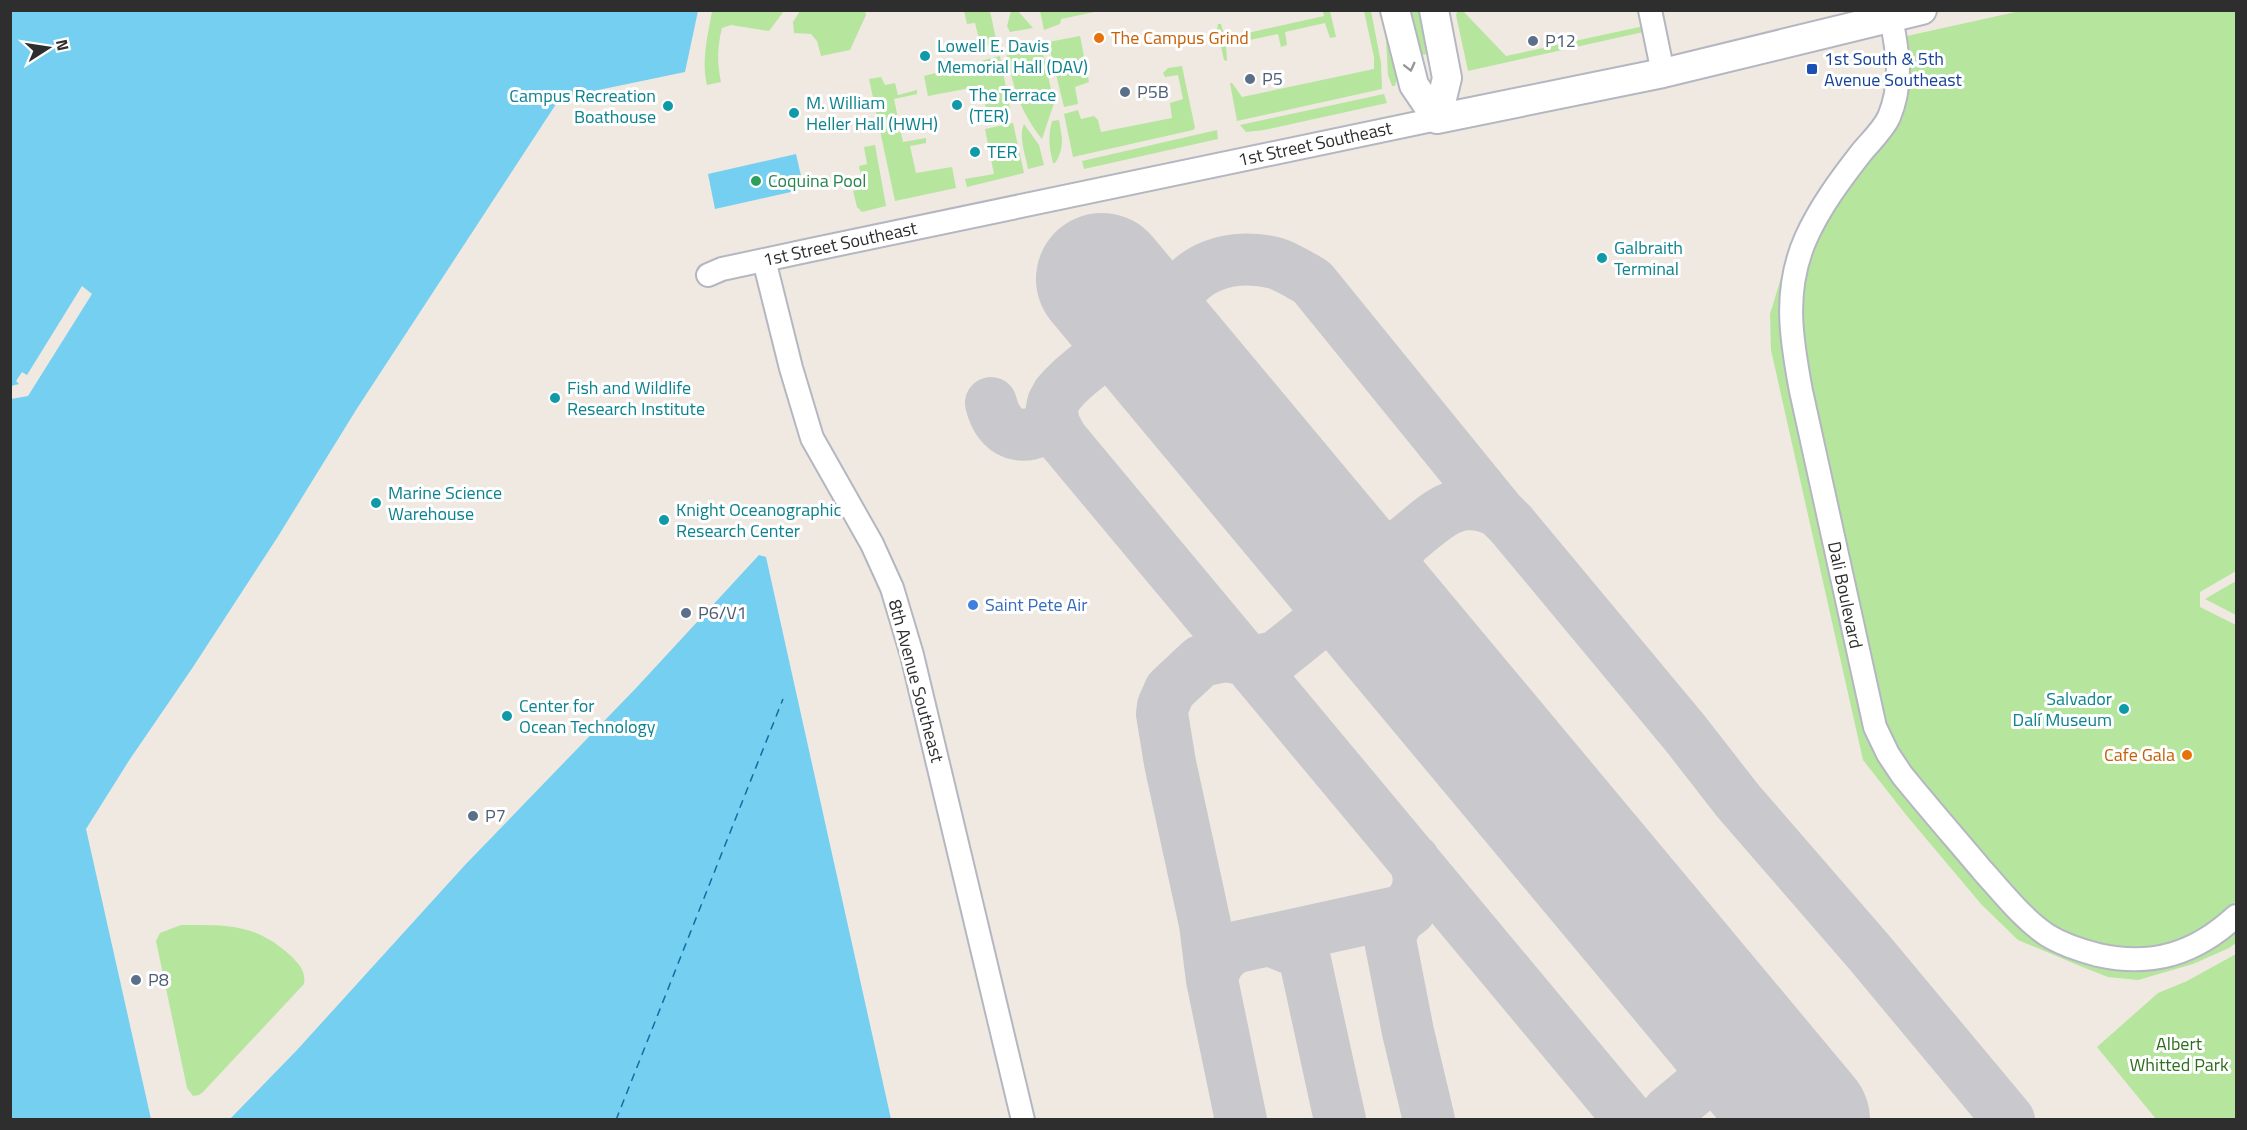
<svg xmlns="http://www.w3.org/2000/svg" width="2247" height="1130" viewBox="0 0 2247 1130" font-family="'Titillium Web',sans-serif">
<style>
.green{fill:#b6e59e}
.water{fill:#75cff0}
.pier{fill:#efe9e1}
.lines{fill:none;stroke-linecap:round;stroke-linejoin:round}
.ferry{stroke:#0d6fa3;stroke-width:1.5;stroke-dasharray:8 6;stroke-linecap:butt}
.taxiway{stroke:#c9c8cc;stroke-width:52}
.runway{stroke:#c9c8cc;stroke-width:132}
.minor-casing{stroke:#b4b7c1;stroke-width:26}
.tertiary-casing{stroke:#b4b7c1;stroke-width:32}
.minor{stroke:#fff;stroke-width:22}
.tertiary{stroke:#fff;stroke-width:28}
.oneway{stroke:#969696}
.food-dot{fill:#e8710a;stroke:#fff;stroke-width:2}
.service-dot{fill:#5c6f8a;stroke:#fff;stroke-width:2}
.culture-dot{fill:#0f9aa8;stroke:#fff;stroke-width:2}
.transit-dot{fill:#1a4fb4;stroke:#fff;stroke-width:2}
.leisure-dot{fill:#2e9e5b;stroke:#fff;stroke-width:2}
.shop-dot{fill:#3f7fe0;stroke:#fff;stroke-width:2}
.labels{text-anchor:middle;stroke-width:6;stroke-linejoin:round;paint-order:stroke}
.food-label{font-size:18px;fill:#c56008;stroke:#fff;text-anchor:start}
.service-label{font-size:18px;fill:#4e5e75;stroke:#fff;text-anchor:start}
.culture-label{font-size:18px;fill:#0d838f;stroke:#fff;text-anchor:start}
.transit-label{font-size:18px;fill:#164399;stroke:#fff;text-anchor:start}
.street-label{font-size:18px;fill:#2e2e2e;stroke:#fff}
.leisure-label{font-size:18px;fill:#27864d;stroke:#fff;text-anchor:start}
.shop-label{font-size:18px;fill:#366cbe;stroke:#fff;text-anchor:start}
.park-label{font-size:18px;fill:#2c6e1b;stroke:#fff}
</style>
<rect width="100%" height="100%" fill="#efe9e1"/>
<path class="green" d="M712 11H784L769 31 731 25 722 28C717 48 717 63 721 82L707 85C701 61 708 35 712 11Z
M800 11H865L866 15 850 50 821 56 817 41 811 34 794 33 793 22Z
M964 11H990L997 44 981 47 975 23 967 24Z
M1011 11H1018L1033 28 1010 32 1007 26Z
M1040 11V10L1099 11 1061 19 1060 24 1044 30Z
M1323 11H1330L1336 37 1330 38 1325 23 1285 32 1287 45 1281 47 1278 34 1226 45 1227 61 1224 60 1217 29 1218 24H1221L1225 38 1324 16Z
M1364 11H1371L1381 63 1382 89 1237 121 1230 83H1232L1242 97 1374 69V57Z
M1380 11H1384L1398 75 1395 86H1392L1388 75 1386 40Z
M1411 11H1425L1434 53 1421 55Z
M1463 11 1506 56 1644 26 1648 31 1468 71 1456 15 1457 12Z
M2020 11H2236V571L2200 592V607L2236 625V901C2196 942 2153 959 2097 943 2081 939 2068 935 2055 926 2020 903 1994 865 1967 834 1937 800 1903 767 1886 724L1812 389 1802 334V313L1808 264 1816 243 1839 200 1899 120 1910 80 1911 59 1907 36Z
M1080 36 1089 82 1075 87 1078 104 1064 107 1048 42Z
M1041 44 1054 103 1042 139C1018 108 1014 89 1006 51Z
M1000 56 1010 109 987 113 981 86 928 96 924 76Z
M1182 66 1195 128 1193 130 1073 157 1064 114 1078 110 1081 119 1094 116 1098 120 1101 132 1172 118 1170 103 1183 99 1178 75 1165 77 1163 73 1168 68Z
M881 77 885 85 895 83 898 95 917 90V94L894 99 903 142 926 138V143L910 146 916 173 952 167 956 188 895 201 869 79Z
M1384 94 1387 103 1264 130 1246 132 1240 125Z
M1059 120C1062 137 1065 148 1055 163H1053C1049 148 1048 136 1052 121Z
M1013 123 1024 173 967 187 965 179 994 174 985 129Z
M1024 124 1039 145 1044 165 1028 169C1026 156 1018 137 1024 124Z
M1217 130 1218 139 1084 169 1082 161Z
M875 145 886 206 862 212 857 207 853 191 863 188 859 166 867 164 864 147Z
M1785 265 1779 313 1780 337 1790 394 1864 730C1882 776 1918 811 1949 848 1977 880 2004 916 2037 941 2053 953 2072 960 2092 964 2149 976 2191 967 2236 930V943L2229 948 2193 964 2138 980 2108 977 2080 966 2018 940 1981 904 1907 816 1863 760 1771 350 1770 314Z
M2236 581V615L2205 599Z
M181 925C227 925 255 923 291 956 299 964 306 971 304 984L203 1092 199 1095 193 1096 187 1088 156 941 160 933Z
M2236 954V1119H2156L2097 1047 2158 993 2187 981Z"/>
<path class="water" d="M10 11H698L685 72 560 98 356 410 277 538 193 667 130 759 86 829 151 1119H11Z
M796 154 804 189 715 209 708 174Z
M759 555 766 557 891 1119H230L297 1050 465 865 637 687Z"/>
<path class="pier" d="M82 286 92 294 28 396 11 399V386L19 384 16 381 22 372 27 375Z"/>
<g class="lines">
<path class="ferry" d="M616 1120 783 699"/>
<path class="taxiway" d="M1177 366C1173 358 1167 350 1166 341 1165 330 1167 319 1171 309 1187 265 1232 253 1275 263 1288 267 1301 276 1312 282L1499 512 1511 524 1685 733 1738 801 1869 952 2009 1120
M991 403C998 434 1024 445 1049 424L1053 403 1058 394C1071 378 1115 341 1135 341 1146 341 1156 349 1166 353
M1052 412 1054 424 1062 439 1630 1120
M1406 541C1436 516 1458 491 1499 512
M1329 548C1359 560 1377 556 1406 541 1382 570 1374 595 1395 628
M1410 910C1397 918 1393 926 1390 940L1408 1032 1429 1120
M1273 940C1283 949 1298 946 1305 960L1340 1120
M1212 980C1215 964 1222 954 1237 947L1402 911C1419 898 1423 880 1414 860
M1721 1020C1727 1037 1734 1051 1722 1067 1748 1056 1765 1078 1783 1093
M1241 1120 1212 980 1205 924 1170 763 1162 714 1163 706 1170 690 1201 661 1225 656 1255 661 1276 657 1337 608
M1662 1120 1668 1112 1722 1067"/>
<path class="runway" d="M1102 279 1804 1120"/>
<g class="minor-casing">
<path id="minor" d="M1650 10 1663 73
M1891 18C1898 52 1903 84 1889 117 1883 130 1870 142 1861 153 1840 180 1820 207 1806 238 1783 290 1791 338 1801 391L1875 727 1888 754 1902 775C1928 807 1955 838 1982 870 2002 892 2022 918 2047 935 2063 945 2079 950 2098 955 2152 967 2195 954 2236 916
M764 260 791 368 812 438 872 544 892 588 912 655 1023 1120
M708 275 722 269 806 251 1437 119"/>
</g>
<g class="tertiary-casing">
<path id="tertiary" d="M1395 10 1414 85 1437 119
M1434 10 1447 78 1437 119
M1437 119 1663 73 1922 10"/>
</g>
<use href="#minor" class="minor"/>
<use href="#tertiary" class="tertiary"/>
</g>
<defs><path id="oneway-chevron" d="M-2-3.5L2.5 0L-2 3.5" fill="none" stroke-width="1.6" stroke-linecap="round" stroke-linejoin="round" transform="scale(1.5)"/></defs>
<use class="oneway" href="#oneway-chevron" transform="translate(1410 67) rotate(76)"/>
<g class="food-dot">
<circle cx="1099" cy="38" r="6"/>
<circle cx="2187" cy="755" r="6"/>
</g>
<g class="service-dot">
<circle cx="1533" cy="41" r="6"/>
<circle cx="1250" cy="79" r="6"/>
<circle cx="1125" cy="92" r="6"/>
<circle cx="686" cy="613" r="6"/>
<circle cx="473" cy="816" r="6"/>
<circle cx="136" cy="980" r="6"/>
</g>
<g class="culture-dot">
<circle cx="925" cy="56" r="6"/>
<circle cx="957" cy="105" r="6"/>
<circle cx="668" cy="106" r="6"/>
<circle cx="794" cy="113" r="6"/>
<circle cx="975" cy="152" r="6"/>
<circle cx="1602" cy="258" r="6"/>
<circle cx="555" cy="398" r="6"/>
<circle cx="376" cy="503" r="6"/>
<circle cx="664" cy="520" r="6"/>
<circle cx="2124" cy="709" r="6"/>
<circle cx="507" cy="716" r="6"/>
</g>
<rect class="transit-dot" x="1806" y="63" width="12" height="12" rx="3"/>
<circle class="leisure-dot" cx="756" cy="181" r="6"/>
<circle class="shop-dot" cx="973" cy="605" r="6"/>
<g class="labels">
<g class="food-label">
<text x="1111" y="44">The Campus Grind</text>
<text x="2175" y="761" text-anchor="end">Cafe Gala</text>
</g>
<g class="service-label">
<text x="1545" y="47">P12</text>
<text x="1262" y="85">P5</text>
<text x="1137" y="98">P5B</text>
<text x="698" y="619">P6/V1</text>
<text x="485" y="822">P7</text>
<text x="148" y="986">P8</text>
</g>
<g class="culture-label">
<text x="937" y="52">Lowell E. Davis<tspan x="937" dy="21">Memorial Hall (DAV)</tspan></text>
<text x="969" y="101">The Terrace<tspan x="969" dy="21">(TER)</tspan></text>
<text x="656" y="102" text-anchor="end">Campus Recreation<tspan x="656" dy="21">Boathouse</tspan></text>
<text x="806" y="109">M. William<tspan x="806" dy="21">Heller Hall (HWH)</tspan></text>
<text x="987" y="158">TER</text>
<text x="1614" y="254">Galbraith<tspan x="1614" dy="21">Terminal</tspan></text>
<text x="567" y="394">Fish and Wildlife<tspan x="567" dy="21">Research Institute</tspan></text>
<text x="388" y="499">Marine Science<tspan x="388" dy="21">Warehouse</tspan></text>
<text x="676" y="516">Knight Oceanographic<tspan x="676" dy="21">Research Center</tspan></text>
<text x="2112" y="705" text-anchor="end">Salvador<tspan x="2112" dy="21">Dalí Museum</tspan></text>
<text x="519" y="712">Center for<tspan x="519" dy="21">Ocean Technology</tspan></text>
</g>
<g class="transit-label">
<text x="1824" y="65">1st South &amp; 5th<tspan x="1824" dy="21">Avenue Southeast</tspan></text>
</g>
<g class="street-label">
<text transform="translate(1315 144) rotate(-12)" y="6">1st Street Southeast</text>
<text transform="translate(840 244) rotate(-12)" y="6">1st Street Southeast</text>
<text transform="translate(1845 595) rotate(78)" y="6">Dali Boulevard</text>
<text transform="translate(916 681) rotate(75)" y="6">8th Avenue Southeast</text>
</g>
<g class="leisure-label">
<text x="768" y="187">Coquina Pool</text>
</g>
<g class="shop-label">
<text x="985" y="611">Saint Pete Air</text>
</g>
<g class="park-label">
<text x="2179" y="1050">Albert<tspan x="2179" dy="21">Whitted Park</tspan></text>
</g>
</g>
<rect width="2247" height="1130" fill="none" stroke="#2e2e2e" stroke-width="24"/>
<g transform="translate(48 48) rotate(78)" stroke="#ffffff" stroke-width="4.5" paint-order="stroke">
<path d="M0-4.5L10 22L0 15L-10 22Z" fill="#2e2e2e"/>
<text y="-9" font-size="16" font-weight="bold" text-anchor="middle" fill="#2e2e2e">N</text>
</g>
</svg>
